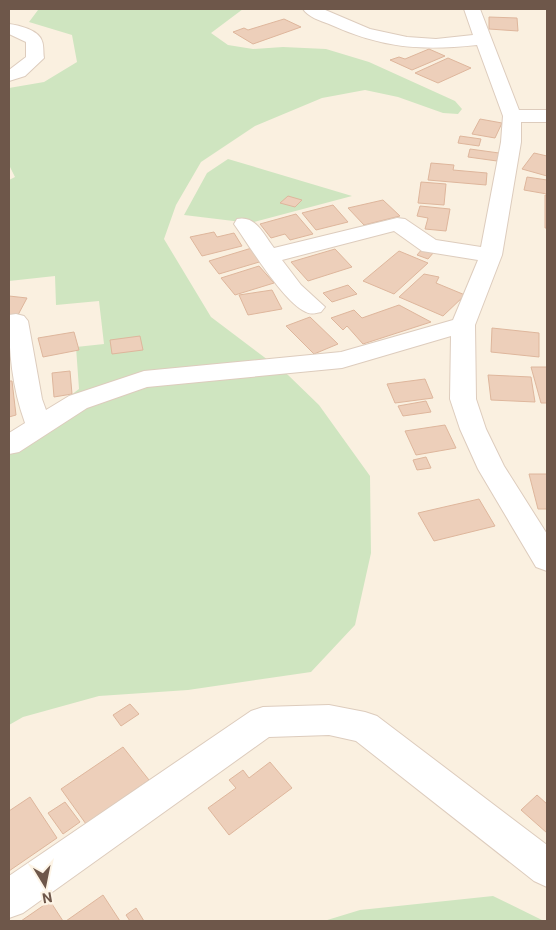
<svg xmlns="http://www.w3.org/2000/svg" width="556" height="930" viewBox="0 0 556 930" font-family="Roboto,sans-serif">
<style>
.green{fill:#cfe5c0}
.building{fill:#edcfba;stroke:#deb69c}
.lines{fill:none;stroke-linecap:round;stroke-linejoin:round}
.minor-casing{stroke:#ddccbd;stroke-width:2}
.minor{fill:#fff;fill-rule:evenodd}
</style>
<rect width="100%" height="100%" fill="#faf0e0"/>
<path class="green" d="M42 9H243L211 33 228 45 253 49 283 47 326 49 369 62 455 101 462 109 458 114 443 113 398 97 365 90 322 98 255 126 201 162 176 205 164 239 211 317 288 375 319 405 370 476 371 553 355 625 311 672 188 690 99 696 23 717 9 725V435L25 430 79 389 76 347 104 344 99 301 56 305 55 276 9 281V180L15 177 9 165V88L44 82 77 62 72 35 29 22 38 10Z
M228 159 352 196 250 223 184 215 207 173Z
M493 896 544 921H324L360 910Z"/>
<path class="building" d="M489 17 517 18 518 31 489 29Z
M284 19 301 27 253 44 233 32 244 28 248 30Z
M429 49 445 56 412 70 390 60 399 57 405 59Z
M448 58 471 68 438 83 415 73Z
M480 119 502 123 495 138 472 134Z
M460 136 481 139 479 146 458 143Z
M470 149 499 153 497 161 468 157Z
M534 153 547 156V176L522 169Z
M431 163 454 165 453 170 487 173 486 185 428 180Z
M527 177 547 180V194L524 190Z
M421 182 446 184 444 205 418 203Z
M545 195H547V228H545Z
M288 196 302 200 295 207 280 203Z
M383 200 400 216 364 225 348 208Z
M333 205 348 222 316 230 302 213Z
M420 206 450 209 446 231 425 229 428 218 417 216Z
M296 214 313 234 290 240 285 234 271 238 260 224Z
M214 232 217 237 234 233 242 246 202 256 190 237Z
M255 247 266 260 219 274 209 261Z
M423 248 434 252 428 259 417 255Z
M335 249 352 267 308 281 291 262Z
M399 251 428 263 394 294 363 281Z
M259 266 274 283 235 295 221 278Z
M424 274 439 277 436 283 465 295 443 316 399 297Z
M348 285 357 294 332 302 323 293Z
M272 290 282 309 248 315 239 295Z
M9 296 27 298 10 330H9Z
M399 305 431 322 363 344 347 326 343 330 331 318 354 310 362 318Z
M310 317 338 344 314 354 286 326Z
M492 328 539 333V357L491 352Z
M74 332 79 350 43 357 38 338Z
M140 336 143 350 112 354 110 340Z
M531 367H547V403H541Z
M70 371 72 394 54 397 52 373Z
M488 375 531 377 535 402 491 400Z
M425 379 433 398 395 403 387 384Z
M9 381H12L16 415 9 417Z
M426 401 431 412 403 416 398 406Z
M445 425 456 448 416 455 405 431Z
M426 457 431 468 417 470 413 460Z
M529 474H547V509H538Z
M479 499 495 526 434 541 418 513Z
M130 704 139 714 121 726 113 715Z
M123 747 149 780 86 824 61 789Z
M270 762 292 788 229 835 208 808 236 788 229 780 243 770 249 778Z
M537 795 547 804V833L521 810Z
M30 797 57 838 9 871V811Z
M65 802 80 822 63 834 48 813Z
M103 895 120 921H66Z
M50 901 63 921H21Z
M136 908 144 921H130L126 915Z"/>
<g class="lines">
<g class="minor-casing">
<path id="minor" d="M303 9H323L370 29 407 37 436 39 473 35 464 9H480L519 110H547V122H521V142L502 255 475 325 476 399 486 429 504 466 547 534V571L536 567 478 469 460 429 450 399 451 336 342 368 147 387 87 408 19 452 9 454V433L25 423C12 387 9 352 9 315L16 314 24 316 28 321 42 399 46 410 69 396 144 371 341 352 453 320 478 260 422 251 394 231 282 260 301 285 325 307 321 312C316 313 311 315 306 312 284 303 249 245 234 224L237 219C256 215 264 235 274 248L397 218 405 219 436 240 481 247 501 142 503 116 477 45C420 51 382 48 329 24 321 21 308 17 303 9Z
M9 24C18 25 39 30 42 41 44 46 43 53 44 58L25 76 9 81V70L26 57V42L9 34Z
M329 705 365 712 377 716 547 845V887L534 881 356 741 329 735 269 737 23 913 9 918V876L251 711 263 707Z"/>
</g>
<use href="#minor" class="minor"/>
</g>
<rect width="556" height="930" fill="none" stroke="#6e574a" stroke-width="20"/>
<g transform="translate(45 885) rotate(170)" stroke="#fdf4e6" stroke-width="4" paint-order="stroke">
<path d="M0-4L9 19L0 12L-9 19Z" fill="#6e574a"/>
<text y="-8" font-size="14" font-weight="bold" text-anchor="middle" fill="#6e574a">N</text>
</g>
</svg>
